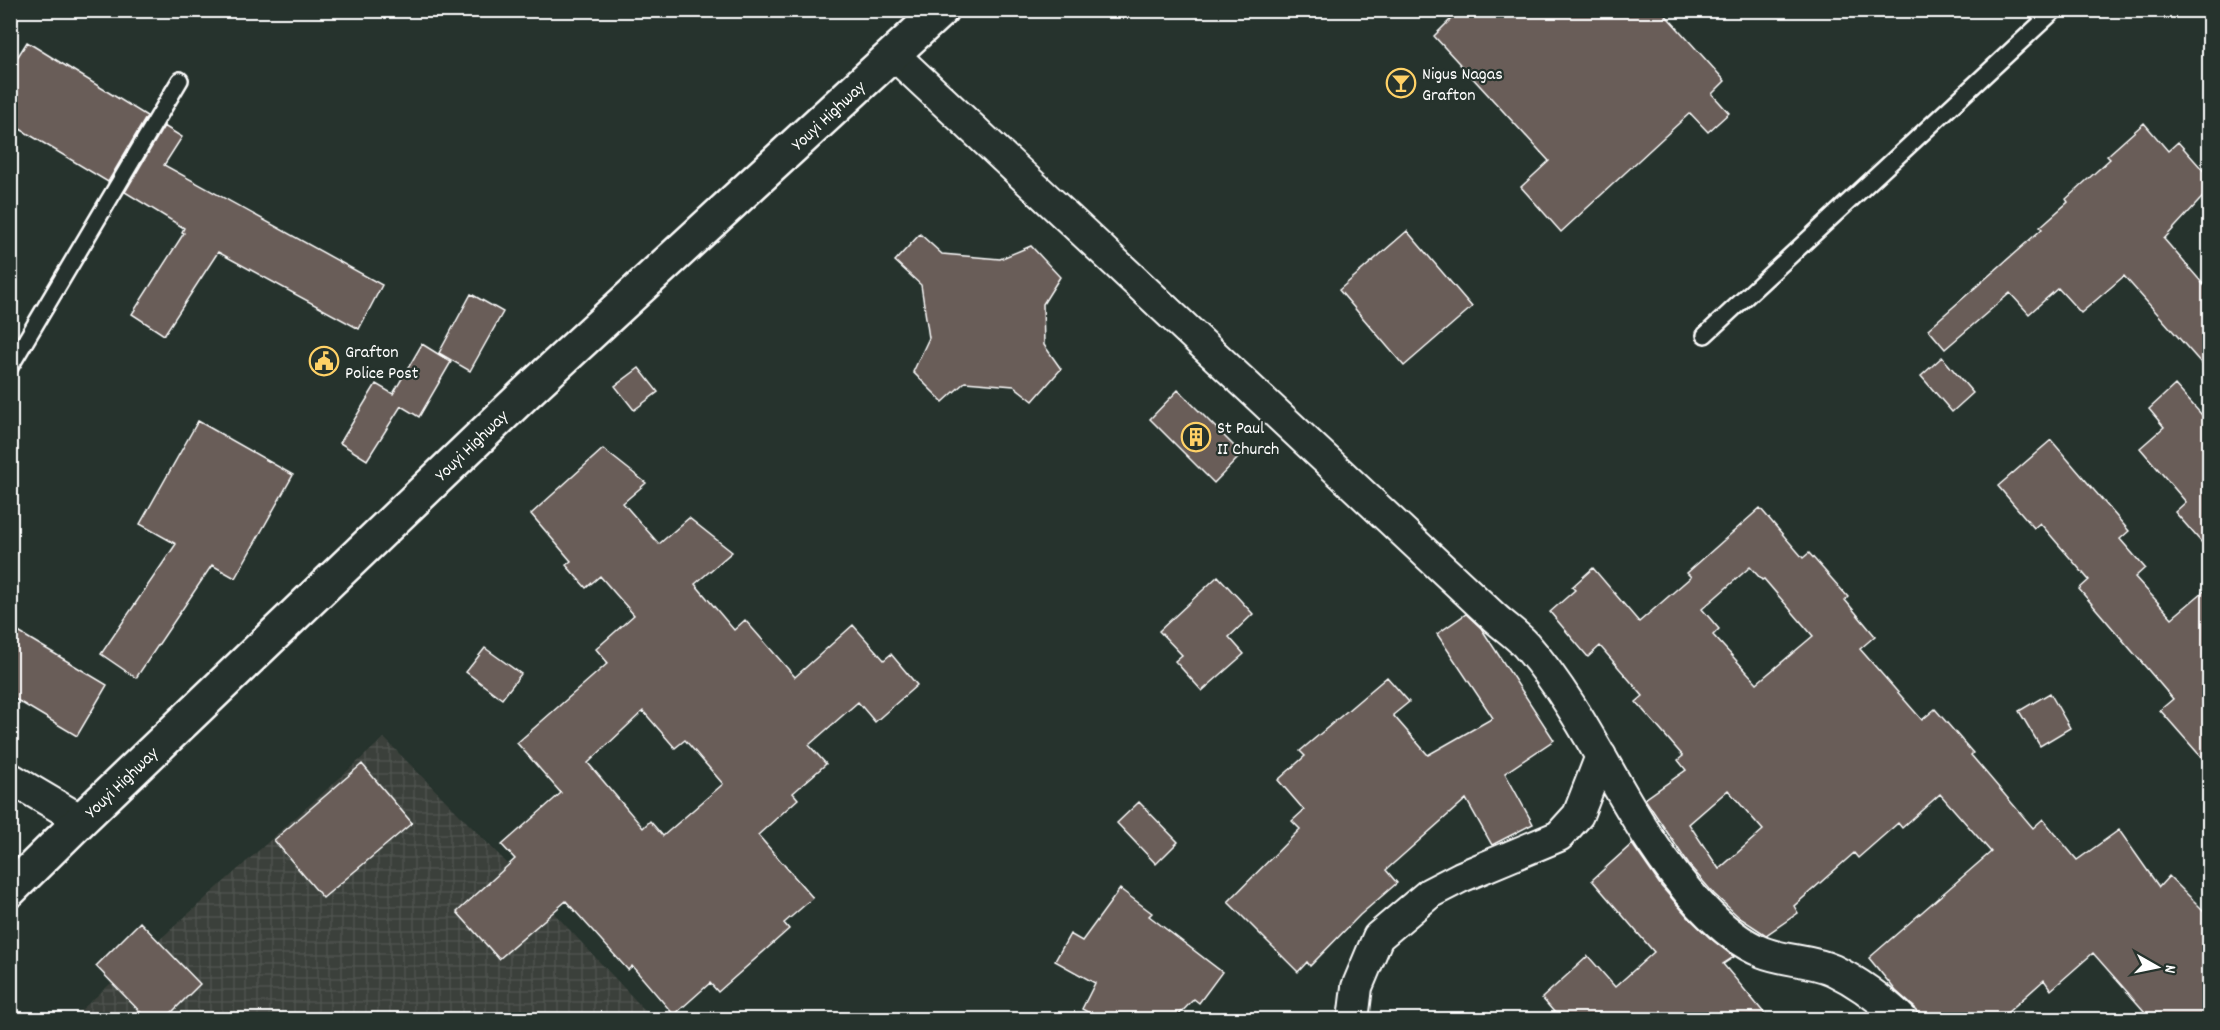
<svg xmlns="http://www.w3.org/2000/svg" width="2220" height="1030" viewBox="0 0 2220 1030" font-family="Dekko,sans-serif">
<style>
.industrial{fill:url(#industrial-grid)}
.building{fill:#695d58;stroke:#fff;stroke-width:1.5;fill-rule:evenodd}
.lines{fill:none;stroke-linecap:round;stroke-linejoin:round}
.lane-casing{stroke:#fff;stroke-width:20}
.street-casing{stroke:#fff;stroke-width:34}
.primary-casing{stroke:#fff;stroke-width:38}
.lane{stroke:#26332d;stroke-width:15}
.street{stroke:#26332d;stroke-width:30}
.primary{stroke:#26332d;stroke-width:33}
.labels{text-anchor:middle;stroke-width:4.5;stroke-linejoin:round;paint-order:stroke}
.poi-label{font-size:18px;fill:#fff;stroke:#26332d;text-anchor:start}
.street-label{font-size:18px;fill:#fff;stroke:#26332d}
</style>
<defs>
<pattern id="industrial-grid" width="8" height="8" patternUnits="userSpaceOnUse" patternTransform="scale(1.5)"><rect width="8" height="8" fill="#3a403a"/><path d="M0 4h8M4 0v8" fill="none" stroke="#4e534e"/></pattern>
</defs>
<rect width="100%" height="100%" fill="#26332d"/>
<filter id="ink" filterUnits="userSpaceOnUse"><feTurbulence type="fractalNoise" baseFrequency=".0167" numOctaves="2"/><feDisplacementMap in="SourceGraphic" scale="12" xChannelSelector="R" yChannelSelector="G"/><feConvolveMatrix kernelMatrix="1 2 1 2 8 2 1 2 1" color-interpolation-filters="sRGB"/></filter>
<g filter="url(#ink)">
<path class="industrial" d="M384 738 509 865 653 1019 70 1020Z"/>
<path class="building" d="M1460 10H1661L1725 81 1712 94 1729 113 1708 132 1690 113 1561 232 1521 187 1549 161 1434 36Z
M27 42 147 116 108 182 10 123V69Z
M2144 123 2168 151 2178 142 2210 178V189L2164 239 2210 292V373L2124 276 2081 313 2058 288 2029 314 2010 293 1945 349 1928 329 2042 229 2040 227 2068 202 2066 199 2110 159 2107 156Z
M164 126 182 137 164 165 382 285 359 329 218 252 164 335 132 314 184 233 182 232 184 228 125 192Z
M1407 231 1472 307 1404 366 1339 290Z
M920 234 942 254 1000 259 1031 246 1060 277 1043 304 1044 345 1061 369 1033 401 1014 386 965 382 943 402 913 372 929 338 921 285 895 261Z
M471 294 503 312 470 371 439 353Z
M422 344 451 362 419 417 401 406 367 460 340 443 376 384 393 394Z
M1942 357 1973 393 1952 412 1921 376Z
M639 368 658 392 634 410 615 386Z
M2175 385 2210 424V552L2175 512 2186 502 2140 448 2164 427 2149 409Z
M1178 390 1242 454 1214 483 1150 419Z
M198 421 293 475 235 578 212 565 136 678 101 654 176 544 140 524Z
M2051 440 2129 531 2120 539 2145 568 2135 577 2172 618 2210 586V767L2160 710 2173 699 2079 589 2089 580 2040 523 2034 528 1998 486Z
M603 449 646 483 623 503 659 544 689 518 732 552 695 584 734 630 745 620 795 677 853 625 884 660 891 654 917 685 875 722 858 702 809 745 826 764 793 793 798 799 758 835 813 898 784 923 789 929 718 992 710 983 674 1015 632 966 628 970 566 901 499 959 457 912 515 859 502 845 561 793 517 743 608 663 596 649 634 615 600 576 586 588 566 565 571 561 531 514ZM643 711 675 748 685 740 723 784 663 836 650 821 643 828 588 763Z
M1760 508 1803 558 1809 553 1848 597 1845 600 1875 636 1860 649 1922 720 1935 709 1973 753 1971 755 2033 828 2043 819 2077 860 2119 830 2159 887 2169 876 2210 917V1020H2152L2093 953 2051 990 2044 980 1999 1020H1920L1915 1008 1896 991 1869 958 1991 852 1940 794 1902 828 1898 823 1858 858 1854 853 1794 906 1798 913 1766 935 1740 918 1714 894 1689 865 1645 799 1686 770 1678 760 1683 756 1636 702 1643 696 1600 646 1588 657 1550 612 1575 590 1572 587 1593 568 1639 622 1691 577 1687 573ZM1750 567 1762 580 1764 579 1813 636 1757 683 1713 635 1719 629 1702 609ZM1728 790 1763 830 1719 869 1689 824Z
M1218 576 1253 614 1229 637 1244 654 1202 691 1175 661 1182 655 1159 631Z
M1466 614 1481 628 1554 740 1505 773 1533 824 1492 845 1466 799 1386 870 1397 883 1360 915 1310 966 1307 962 1298 972 1228 902 1300 829 1292 821 1304 810 1278 780 1305 756 1300 751 1387 677 1409 702 1393 715 1428 755 1493 718 1437 634Z
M10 627 107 685 77 736 10 696Z
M485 648 521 674 502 699 466 672Z
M2050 693 2070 728 2040 746 2019 711Z
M362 764 412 823 323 898 274 840Z
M1139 802 1178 842 1156 864 1117 823Z
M1632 844 1661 886 1688 917 1710 938 1734 957 1723 964 1770 1020H1561L1542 998 1588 956 1615 987 1654 952 1592 880Z
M1120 889 1152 913 1149 916 1222 972 1199 1003 1194 999 1174 1020H1102L1082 1009 1095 983 1055 961 1070 934 1082 941Z
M140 922 200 984 164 1020H148L96 966Z"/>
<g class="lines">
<g class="lane-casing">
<path id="lane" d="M1705 335 2055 10
M10 367 180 80"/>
</g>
<g class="street-casing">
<path id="street" d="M893 54 1495 618C1505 627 1517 635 1526 645 1595 724 1628 829 1701 906 1717 923 1739 943 1762 952 1784 961 1811 960 1833 970 1860 983 1881 999 1903 1020
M10 778 81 820
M1353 1020 1357 987 1378 937 1430 893 1461 877 1559 836 1578 815 1601 756"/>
</g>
<g class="primary-casing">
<path id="primary" d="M10 890 81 820 527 392 941 10"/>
</g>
<use href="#lane" class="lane"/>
<use href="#street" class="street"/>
<use href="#primary" class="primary"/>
</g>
</g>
<defs>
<g id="bar-ring" transform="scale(1.5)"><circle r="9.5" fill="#26332d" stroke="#ffd166" stroke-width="1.5"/><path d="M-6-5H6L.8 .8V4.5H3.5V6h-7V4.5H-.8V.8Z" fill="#ffd166"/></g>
<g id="civic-ring" transform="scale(1.5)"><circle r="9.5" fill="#26332d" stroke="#ffd166" stroke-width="1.5"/><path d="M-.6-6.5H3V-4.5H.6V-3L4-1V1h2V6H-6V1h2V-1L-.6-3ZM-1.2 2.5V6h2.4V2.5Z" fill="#ffd166"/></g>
<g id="building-ring" transform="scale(1.5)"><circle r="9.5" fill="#26332d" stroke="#ffd166" stroke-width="1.5"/><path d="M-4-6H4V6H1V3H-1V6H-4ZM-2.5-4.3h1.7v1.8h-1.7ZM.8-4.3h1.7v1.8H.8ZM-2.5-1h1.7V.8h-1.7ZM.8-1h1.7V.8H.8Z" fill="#ffd166"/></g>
</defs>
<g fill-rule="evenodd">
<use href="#bar-ring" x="1401" y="83"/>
<use href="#civic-ring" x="324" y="361"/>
<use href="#building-ring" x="1196" y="437"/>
</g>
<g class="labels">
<g class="poi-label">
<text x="1422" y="79">Nigus Nagas<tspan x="1422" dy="21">Grafton</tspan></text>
<text x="345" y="357">Grafton<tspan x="345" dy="21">Police Post</tspan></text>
<text x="1217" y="433">St Paul<tspan x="1217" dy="21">II Church</tspan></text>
</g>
<g class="street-label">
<text transform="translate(828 115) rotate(-43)" y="6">Youyi Highway</text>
<text transform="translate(471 445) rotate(-44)" y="6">Youyi Highway</text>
<text transform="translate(121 782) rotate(-44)" y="6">Youyi Highway</text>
</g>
</g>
<rect width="2220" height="1030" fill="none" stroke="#26332d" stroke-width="36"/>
<rect x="18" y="18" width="2184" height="994" fill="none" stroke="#fff" stroke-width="2" filter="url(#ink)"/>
<g transform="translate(2157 967) rotate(99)" stroke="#26332d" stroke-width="4.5" paint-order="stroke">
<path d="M0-4.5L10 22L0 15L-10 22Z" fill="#ffffff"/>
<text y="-9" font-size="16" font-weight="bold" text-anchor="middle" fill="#ffffff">N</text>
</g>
</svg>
